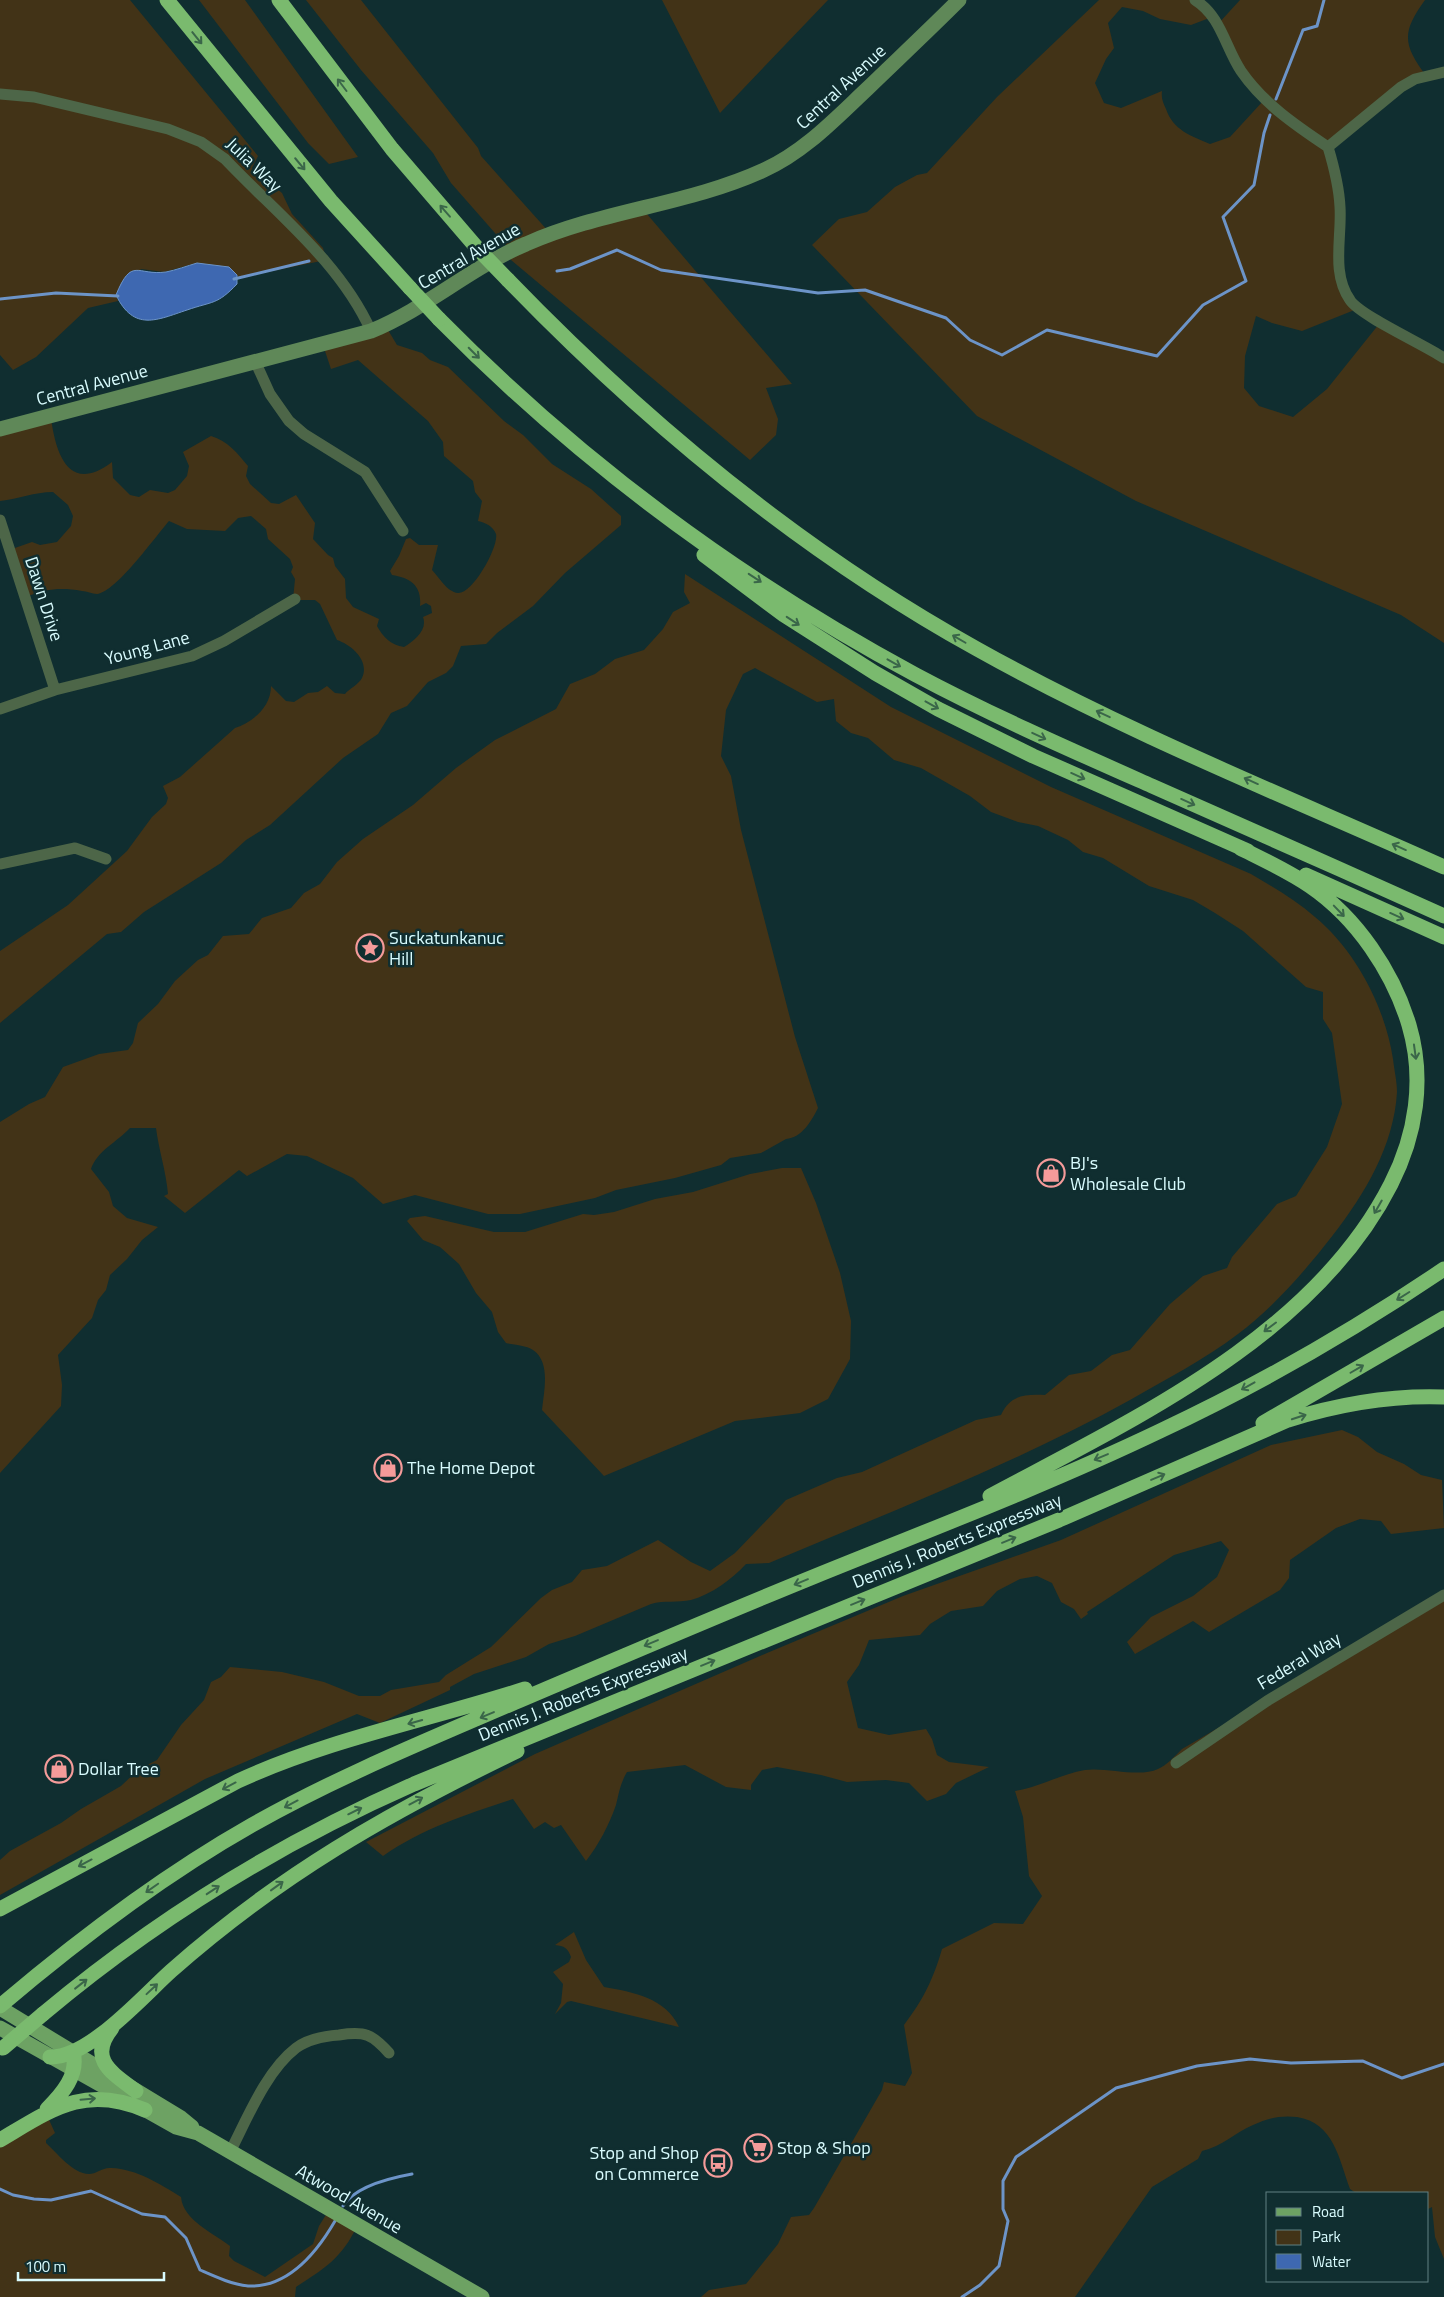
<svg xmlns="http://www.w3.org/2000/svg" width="1444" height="2297" viewBox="0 0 1444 2297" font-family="'Titillium Web',sans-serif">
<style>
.green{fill:#423317}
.water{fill:#3e68b1;stroke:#6c94c8}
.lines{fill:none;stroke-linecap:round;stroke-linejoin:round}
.stream{stroke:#6c94c8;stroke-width:3}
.street{stroke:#4d6648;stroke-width:11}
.secondary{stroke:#5f8858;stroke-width:15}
.primary{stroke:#6da263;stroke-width:15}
.highway{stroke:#7aba6e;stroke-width:15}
.highway-bridge{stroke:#7aba6e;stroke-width:15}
.oneway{stroke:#3a6649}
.labels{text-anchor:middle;stroke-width:5;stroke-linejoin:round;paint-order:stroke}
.street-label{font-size:18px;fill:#d9fcfe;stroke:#102e30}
.poi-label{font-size:18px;fill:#d9fcfe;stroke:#102e30;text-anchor:start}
</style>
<rect width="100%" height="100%" fill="#102e30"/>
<path class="green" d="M0 0H130L258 156 252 168 282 193 292 214 323 248 326 260 238 278 237 275 197 263 164 272 141 269 116 295 118 301 88 308 36 357 13 370 0 355Z
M199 0H245L358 157 329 164 308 143Z
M306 0H361L478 148 481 156 549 232 641 207 792 384 766 388 778 419 776 435 750 460 511 260 507 254 509 249 451 183 433 153 361 70Z
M662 0H828L720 113Z
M1099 0H1195L1212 17 1191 25 1160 19 1143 11 1122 7 1108 23 1114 48 1106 59 1095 83 1104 103 1121 108 1162 91C1161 98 1163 103 1166 109 1173 130 1191 136 1210 144L1230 137 1264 100 1218 24 1240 0H1425C1401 33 1403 45 1427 77L1417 80 1332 145 1339 189V274L1357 309 1302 331 1272 323 1256 316 1245 356 1244 388 1259 406 1293 417 1327 389 1379 324 1444 359V643L1401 615 1136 501 977 416 812 245 839 219 867 212 895 187 917 175 927 173 997 97Z
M385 325 397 345 422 353 430 360 448 367 504 421 523 435 552 464 591 489 621 516V525L565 573 533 606 497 633 486 644 461 646 453 666 446 673 428 682 407 706 391 713 378 734 343 758 270 825 246 840 221 863 144 912 121 932 107 934 0 1023V951L68 905 127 851 152 817 166 804 168 798 163 786 180 777 235 728C253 722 271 707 271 686L286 701 294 702 308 693 318 692 327 686 335 693 345 694C349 689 359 684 362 678 370 661 352 645 337 640L320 604 315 600H293L295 579 291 572 293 567 290 559 268 539 266 529 251 516 238 518 225 531 187 529 169 521C155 537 116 592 97 594 92 594 87 591 82 591 60 587 46 589 26 597L12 549 32 542 40 545 57 542 71 526 73 516 68 505 53 492C34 492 19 499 0 501V430L51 418C56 456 70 494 112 462L113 478 130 495 139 497 150 490 168 493 175 490 187 476 189 466 183 452 211 436C228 441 237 453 248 466L246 476 250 484 271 503 279 504 296 495 315 523 313 539 328 555 333 558 335 566 345 579 346 598 353 607 379 619 377 626C383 637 391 645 404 647 414 641 428 630 423 617L432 613 431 606 426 603 420 606C422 585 410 578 392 575L390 571 399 556 406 539 410 538 419 545H438L432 570C439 577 447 592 458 593 473 594 499 546 496 534 493 526 486 523 478 521L482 501 475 492 473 481 444 456 443 442 428 421 358 360 331 369 322 342Z
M685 574 891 707 1051 787 1251 874C1273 887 1296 900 1315 917 1356 951 1385 1007 1393 1059 1394 1069 1397 1081 1397 1092 1394 1145 1365 1194 1333 1235 1305 1271 1274 1307 1238 1334 1204 1360 1166 1379 1130 1400 1014 1464 890 1512 769 1563L746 1564C731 1580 712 1594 691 1600 678 1603 664 1600 651 1604L575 1636 549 1644 526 1657 474 1674 450 1687V1690L380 1723 357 1714 205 1779 0 1895V1860L10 1851 61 1823 81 1809 121 1786 139 1769 157 1760 181 1725 204 1700 211 1682 221 1677 230 1667 282 1672 324 1682 359 1696H380L391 1690 439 1682 446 1675 491 1647 541 1598 552 1590 572 1582 582 1570 607 1566 658 1540 691 1562 710 1571 735 1553 786 1500 837 1478 862 1472 976 1420 1001 1415C1010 1395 1025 1394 1045 1395L1069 1375 1091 1371 1112 1355 1130 1350 1170 1304 1203 1276 1227 1268 1232 1257 1277 1204 1296 1196 1327 1147 1342 1104 1332 1033 1323 1019V992L1306 987 1243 931 1215 913 1193 900 1149 886 1103 858 1083 852 1068 840 1038 826 1018 822 991 812 970 796 921 768 894 760 868 738 851 733 836 721 834 699 817 702 755 668 743 674 726 710 721 756 731 776 741 830 795 1037 818 1108C812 1120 802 1138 786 1139L761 1153 730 1158 721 1165 675 1178 616 1190 595 1198 520 1214H488L415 1195 383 1204 353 1178 307 1156 287 1154 247 1176 239 1170 185 1213 164 1196 168 1194C166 1171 159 1151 156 1128H130C117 1142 97 1151 91 1169L109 1192 113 1206 127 1218 158 1227 142 1240 127 1259 110 1275 106 1290 98 1300 92 1318 58 1355 62 1385 61 1406 0 1473V1122L29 1104 45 1097 63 1067 99 1054 128 1050 133 1043 138 1023 158 1004 175 981 198 960 208 955 223 936 249 934 262 918 291 908 304 893 320 884 337 862 363 839 413 805 456 768 495 740 556 709 570 684 595 674 615 659 644 650 663 629 673 612 690 603 684 592Z
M782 1168H801L816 1203 840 1273 851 1321 850 1359 828 1399 800 1413 735 1421 604 1476 542 1410C544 1391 551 1362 533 1350 526 1345 514 1345 506 1343L498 1332 492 1312 476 1293 459 1264 440 1247 423 1240 407 1221 410 1218 425 1216 494 1232H525L583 1214 594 1215 614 1212 655 1199 693 1192 750 1174Z
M1342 1430 1358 1437 1377 1452 1404 1464 1421 1475 1442 1480 1444 1528 1391 1534 1381 1521 1360 1519 1336 1528 1290 1560 1289 1578 1280 1590 1209 1632 1193 1621 1135 1654 1127 1642 1151 1617 1193 1596 1217 1577 1229 1550 1221 1541 1174 1555 1087 1612 1088 1614 1081 1619 1074 1609 1061 1602 1052 1583 1037 1576 1020 1579 997 1591 983 1606 951 1611 930 1624 920 1635 869 1640 859 1665 847 1682 858 1728 889 1735 926 1729 932 1739 937 1755 949 1762 989 1767 956 1783 946 1794 927 1801 909 1783 886 1780 847 1782 821 1775 777 1767 762 1770 751 1785V1790L726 1787 685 1765 627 1772C620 1784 619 1793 616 1805 609 1825 599 1844 586 1861L561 1825 554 1828 545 1822 534 1829 513 1799C468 1814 423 1828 383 1856L366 1842 535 1754 767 1653 903 1596 1061 1540 1271 1445Z
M1444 1596V2259L1435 2237 1432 2207 1428 2209V2193H1356L1350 2189C1339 2159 1334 2123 1297 2117 1281 2115 1268 2118 1253 2125 1234 2133 1223 2146 1202 2151L1198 2159 1152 2187 1075 2297H701L709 2290 746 2284 778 2244 791 2217 809 2215 814 2208 882 2090 884 2082 905 2086 912 2073 904 2025C923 2000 933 1980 942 1949L994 1923 1023 1924 1042 1896 1029 1876 1023 1817 1015 1791C1040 1787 1061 1774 1085 1770 1107 1767 1139 1778 1158 1769 1167 1765 1175 1756 1182 1749Z
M574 1932 586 1960 604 1987C633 1992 666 1998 679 2027L571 2001 567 2002 555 2014 561 2003 563 1984 553 1972 569 1962 571 1957C568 1948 564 1946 555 1945Z
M46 2113 55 2133 46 2140V2143C57 2153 73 2174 89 2174 96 2174 103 2167 111 2168 137 2169 160 2184 181 2197 183 2220 213 2233 230 2246L229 2256 234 2261 265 2277 313 2244 319 2226 329 2210 357 2226C342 2258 325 2268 296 2287L295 2297H0V2141Z"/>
<path class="water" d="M197 263 229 267 237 275V284C217 305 213 301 187 310 157 320 134 332 116 295 132 256 137 276 166 272 176 270 187 266 197 263Z"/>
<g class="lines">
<path class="stream" d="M1276 99 1303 30 1317 26 1324 0
M557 271 570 269 617 250 661 270 818 293 865 290 946 318 970 340 1002 355 1047 330 1157 356 1203 305 1246 281 1223 217 1254 185 1264 133 1270 115
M234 279 309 261
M0 299 56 293 118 296
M0 2189 13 2195 34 2199 51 2200 91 2191 142 2214 165 2217 186 2238 200 2270C216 2277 231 2284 248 2286 289 2288 317 2252 335 2221
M343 2206C355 2186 390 2178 412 2174
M962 2297 980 2285 999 2266 1008 2221 1003 2209V2181L1016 2157 1116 2088 1197 2066 1250 2059 1291 2063 1363 2061 1402 2078 1444 2064"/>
<path class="street" d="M1195 0C1221 16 1225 47 1241 71 1263 103 1295 125 1328 147 1334 167 1339 186 1340 207 1342 237 1331 273 1350 300 1359 315 1425 345 1444 358
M0 94 34 97 168 129 201 142 225 159C276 213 340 262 371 331
M1328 147 1401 87 1415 79 1444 72
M255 361 270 394 289 421 304 434 365 472 403 531
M0 520 55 690
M0 709 55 690 192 656 224 641 295 599
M0 864 75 848 106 859
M1176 1763 1267 1701 1444 1595
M230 2152C247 2119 266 2071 296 2048 308 2039 325 2036 339 2035 365 2031 372 2034 389 2053"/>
<path class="secondary" d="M0 429 371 331C427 308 471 267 526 244 602 210 688 205 764 170 804 152 835 119 867 89 898 59 929 30 959 0"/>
<path class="primary" d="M0 2008 181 2118 192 2127
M0 2028 176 2127 198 2133 482 2297"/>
<path class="highway" d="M167 0 331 201 410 288
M279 0 392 149 477 248
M508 280C647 424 802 552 977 649 1127 733 1288 797 1444 867
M439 319C579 461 741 581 916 675 993 716 1073 751 1152 786 1249 829 1347 872 1444 916
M704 555 784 615 875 673 938 709 1033 756 1248 851
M1306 875 1444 937
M1263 1423 1444 1318
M990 1496C1134 1419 1314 1336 1391 1184 1416 1135 1425 1079 1409 1025 1393 972 1357 918 1310 886 1288 871 1264 860 1240 848
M0 1909 238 1781C329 1739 429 1720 525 1689
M0 2006C79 1939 162 1876 252 1825 335 1778 423 1742 511 1704 612 1661 712 1618 813 1577 929 1530 1047 1485 1160 1431 1258 1385 1354 1330 1444 1269
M43 2014C155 1920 280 1843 414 1784L1059 1520 1288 1420C1339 1404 1391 1395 1444 1397
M112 2028C87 2059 112 2073 136 2091
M50 2057C89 2058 143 1996 171 1971 278 1876 388 1813 517 1751
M47 2109C62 2094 79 2075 73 2052
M0 2140C51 2110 84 2084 145 2110"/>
<path class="highway-bridge" d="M477 248 508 280
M410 288 439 319
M3 2048 43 2014"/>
</g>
<defs><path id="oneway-shaft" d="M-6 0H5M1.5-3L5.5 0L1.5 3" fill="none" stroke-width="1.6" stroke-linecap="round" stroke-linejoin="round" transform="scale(1.25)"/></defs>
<g class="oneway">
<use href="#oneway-shaft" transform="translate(197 38) rotate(51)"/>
<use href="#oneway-shaft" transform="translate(342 85) rotate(-127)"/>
<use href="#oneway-shaft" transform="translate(300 164) rotate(50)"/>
<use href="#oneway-shaft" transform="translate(445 211) rotate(-131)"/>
<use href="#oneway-shaft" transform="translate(474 353) rotate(45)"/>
<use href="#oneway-shaft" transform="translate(755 578) rotate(33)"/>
<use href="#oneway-shaft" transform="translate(793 621) rotate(33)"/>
<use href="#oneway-shaft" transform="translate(959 639) rotate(-150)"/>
<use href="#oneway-shaft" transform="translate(894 663) rotate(29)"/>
<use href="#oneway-shaft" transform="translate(932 705) rotate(29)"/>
<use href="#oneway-shaft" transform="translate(1103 714) rotate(-155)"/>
<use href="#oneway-shaft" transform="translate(1039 736) rotate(25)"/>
<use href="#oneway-shaft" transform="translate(1078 776) rotate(24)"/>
<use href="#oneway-shaft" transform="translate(1251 781) rotate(-156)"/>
<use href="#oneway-shaft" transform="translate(1188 802) rotate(24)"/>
<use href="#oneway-shaft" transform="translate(1399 847) rotate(-156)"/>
<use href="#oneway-shaft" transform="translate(1339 911) rotate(46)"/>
<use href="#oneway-shaft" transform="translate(1397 916) rotate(24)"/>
<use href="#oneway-shaft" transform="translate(1415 1052) rotate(82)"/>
<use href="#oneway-shaft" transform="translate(1378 1207) rotate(120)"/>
<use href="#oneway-shaft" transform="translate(1403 1296) rotate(148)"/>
<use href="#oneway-shaft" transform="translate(1270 1327) rotate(143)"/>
<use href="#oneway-shaft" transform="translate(1357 1369) rotate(-30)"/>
<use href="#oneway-shaft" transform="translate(1248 1386) rotate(151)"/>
<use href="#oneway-shaft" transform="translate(1299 1417) rotate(-18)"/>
<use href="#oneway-shaft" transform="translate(1101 1457) rotate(157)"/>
<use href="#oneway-shaft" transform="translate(1158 1477) rotate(-23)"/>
<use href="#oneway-shaft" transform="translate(1009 1540) rotate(-22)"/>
<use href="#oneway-shaft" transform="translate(801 1582) rotate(158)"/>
<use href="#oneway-shaft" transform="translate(858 1602) rotate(-22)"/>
<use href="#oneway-shaft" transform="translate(651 1643) rotate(157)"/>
<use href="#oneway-shaft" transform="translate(708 1663) rotate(-22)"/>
<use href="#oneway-shaft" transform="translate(487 1715) rotate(157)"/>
<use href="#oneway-shaft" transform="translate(415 1722) rotate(164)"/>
<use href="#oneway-shaft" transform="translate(229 1786) rotate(152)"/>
<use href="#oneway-shaft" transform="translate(416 1801) rotate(-28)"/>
<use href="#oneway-shaft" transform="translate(291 1804) rotate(152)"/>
<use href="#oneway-shaft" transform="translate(355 1811) rotate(-26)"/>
<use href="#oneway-shaft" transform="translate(85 1863) rotate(152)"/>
<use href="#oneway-shaft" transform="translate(277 1886) rotate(-36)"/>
<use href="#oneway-shaft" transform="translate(152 1888) rotate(145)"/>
<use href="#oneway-shaft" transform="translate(213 1890) rotate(-33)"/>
<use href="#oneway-shaft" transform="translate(81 1984) rotate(-38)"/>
<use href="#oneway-shaft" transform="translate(152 1989) rotate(-43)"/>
<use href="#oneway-shaft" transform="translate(88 2099) rotate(-5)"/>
</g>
<defs>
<g id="sight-ring" transform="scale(1.4375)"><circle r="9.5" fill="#102e30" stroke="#f59b9a" stroke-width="1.5"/><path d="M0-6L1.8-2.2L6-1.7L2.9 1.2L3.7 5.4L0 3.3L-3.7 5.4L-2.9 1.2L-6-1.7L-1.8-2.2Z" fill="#f59b9a"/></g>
<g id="shop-ring" transform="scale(1.4375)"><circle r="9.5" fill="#102e30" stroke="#f59b9a" stroke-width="1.5"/><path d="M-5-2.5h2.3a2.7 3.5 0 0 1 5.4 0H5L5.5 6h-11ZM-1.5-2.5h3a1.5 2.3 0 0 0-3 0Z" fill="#f59b9a"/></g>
<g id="supermarket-ring" transform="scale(1.4375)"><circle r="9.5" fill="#102e30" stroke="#f59b9a" stroke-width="1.5"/><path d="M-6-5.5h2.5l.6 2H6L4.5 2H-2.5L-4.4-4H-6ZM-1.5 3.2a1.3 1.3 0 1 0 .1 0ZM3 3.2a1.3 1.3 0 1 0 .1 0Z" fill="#f59b9a"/></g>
<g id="bus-ring" transform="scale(1.4375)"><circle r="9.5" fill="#102e30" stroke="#f59b9a" stroke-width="1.5"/><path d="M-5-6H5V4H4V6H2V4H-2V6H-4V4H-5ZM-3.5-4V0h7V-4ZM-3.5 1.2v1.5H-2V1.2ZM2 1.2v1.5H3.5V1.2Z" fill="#f59b9a"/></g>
</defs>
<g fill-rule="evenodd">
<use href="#sight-ring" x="370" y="948"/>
<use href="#shop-ring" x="1051" y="1173"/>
<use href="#shop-ring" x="388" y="1468"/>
<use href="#shop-ring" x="59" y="1769"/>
<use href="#supermarket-ring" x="758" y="2148"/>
<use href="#bus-ring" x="718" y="2163"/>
</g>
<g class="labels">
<g class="street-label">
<text transform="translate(841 87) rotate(-43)" y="6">Central Avenue</text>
<text transform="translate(254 165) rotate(44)" y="6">Julia Way</text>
<text transform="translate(469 256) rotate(-30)" y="6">Central Avenue</text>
<text transform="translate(92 385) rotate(-15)" y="6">Central Avenue</text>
<text transform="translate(44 599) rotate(72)" y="6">Dawn Drive</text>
<text transform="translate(147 648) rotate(-15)" y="6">Young Lane</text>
<text transform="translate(957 1541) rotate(-22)" y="6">Dennis J. Roberts Expressway</text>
<text transform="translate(1299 1661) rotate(-31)" y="6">Federal Way</text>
<text transform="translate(583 1694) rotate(-22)" y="6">Dennis J. Roberts Expressway</text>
<text transform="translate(349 2199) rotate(30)" y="6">Atwood Avenue</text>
</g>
<g class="poi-label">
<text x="389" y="944">Suckatunkanuc<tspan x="389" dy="21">Hill</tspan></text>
<text x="1070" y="1169">BJ's<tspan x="1070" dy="21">Wholesale Club</tspan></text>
<text x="407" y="1474">The Home Depot</text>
<text x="78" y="1775">Dollar Tree</text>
<text x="777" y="2154">Stop &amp; Shop</text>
<text x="699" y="2159" text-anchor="end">Stop and Shop<tspan x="699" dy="21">on Commerce</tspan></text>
</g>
</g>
<rect x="1266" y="2192" width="162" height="90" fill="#102e30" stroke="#608082"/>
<rect x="1276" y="2208" width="25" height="8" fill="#6da263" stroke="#608082"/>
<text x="1312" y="2217" font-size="15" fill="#d9fcfe">Road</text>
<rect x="1276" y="2230" width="25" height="15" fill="#423317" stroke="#608082"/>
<text x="1312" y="2242" font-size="15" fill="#d9fcfe">Park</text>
<rect x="1276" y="2254" width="25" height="15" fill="#3e68b1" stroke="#608082"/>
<text x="1312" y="2267" font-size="15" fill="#d9fcfe">Water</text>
<path d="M18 2272v8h146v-8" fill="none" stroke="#d9fcfe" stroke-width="2.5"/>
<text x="25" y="2272" font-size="15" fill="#d9fcfe" stroke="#102e30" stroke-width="4" paint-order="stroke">100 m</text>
</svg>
